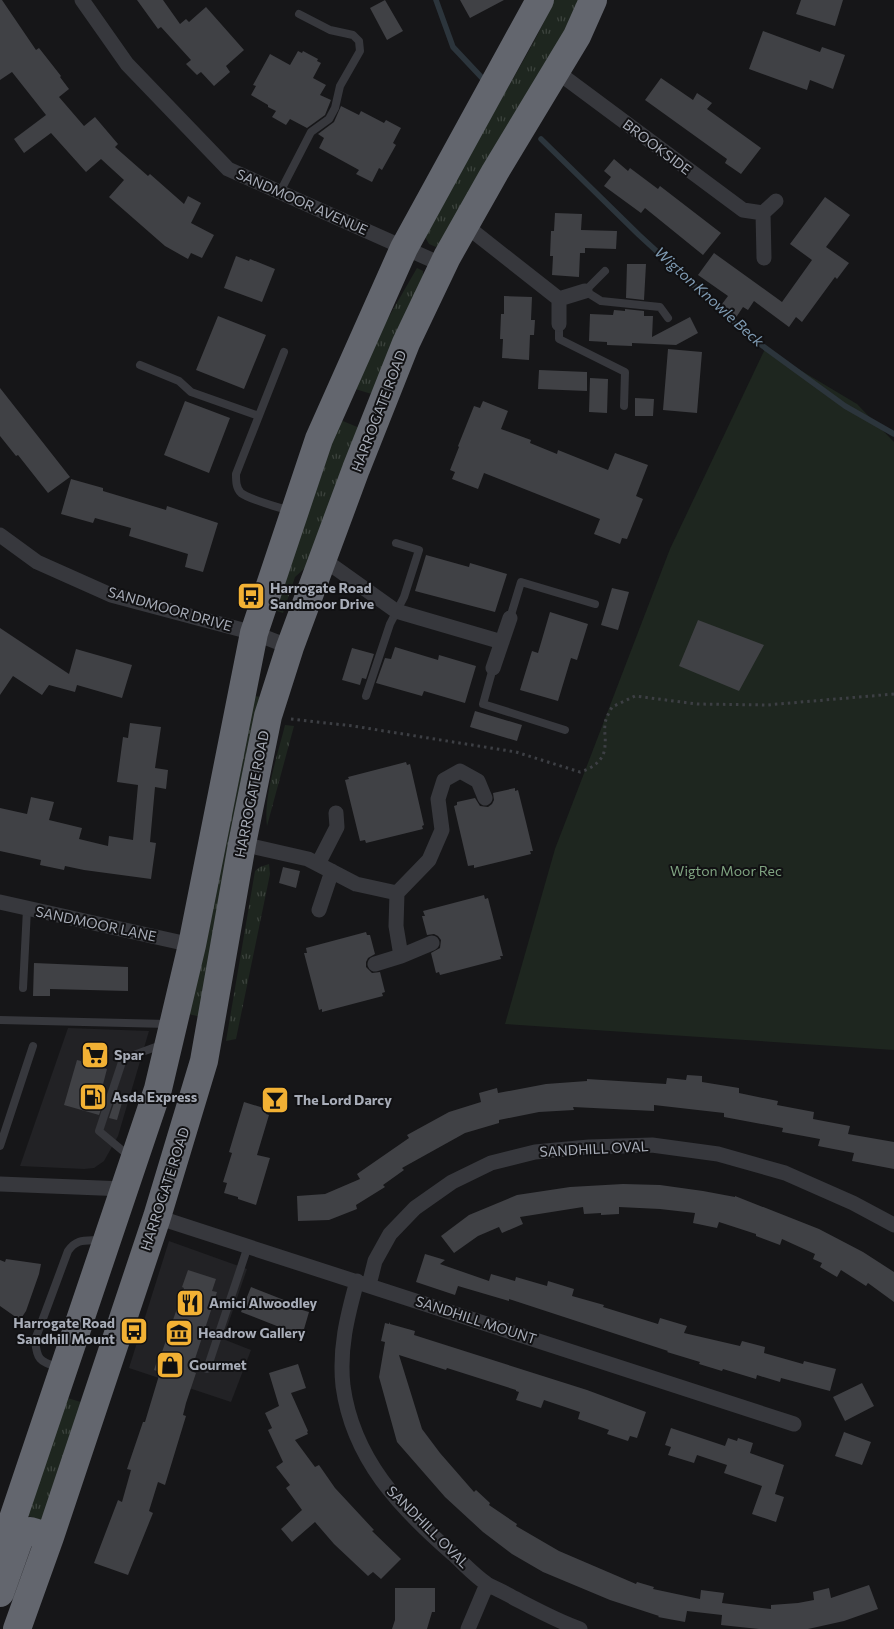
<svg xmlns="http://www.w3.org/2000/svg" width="894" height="1629" viewBox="0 0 894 1629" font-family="Commissioner,sans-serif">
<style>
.built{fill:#222225}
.grass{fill:url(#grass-tufts)}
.green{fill:#1e261f}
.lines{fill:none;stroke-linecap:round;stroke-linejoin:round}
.stream{stroke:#2c353c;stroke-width:5.5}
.building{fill:#404145}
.path{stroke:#3d3f44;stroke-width:3;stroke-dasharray:2.5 4;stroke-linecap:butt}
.lane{stroke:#37383d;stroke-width:8}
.street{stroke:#37383d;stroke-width:15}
.highway{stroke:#63666e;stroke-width:28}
.labels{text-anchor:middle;stroke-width:4;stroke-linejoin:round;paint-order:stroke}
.street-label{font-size:14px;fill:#a8adb8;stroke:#111113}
.poi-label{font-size:14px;font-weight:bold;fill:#a8adb8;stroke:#111113;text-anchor:start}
.park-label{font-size:14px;fill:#7fa381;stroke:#111113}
.water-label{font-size:15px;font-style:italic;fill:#7f9bb3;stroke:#111113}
</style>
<defs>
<pattern id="grass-tufts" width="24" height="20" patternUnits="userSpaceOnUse" patternTransform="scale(1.25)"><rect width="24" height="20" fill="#1e261f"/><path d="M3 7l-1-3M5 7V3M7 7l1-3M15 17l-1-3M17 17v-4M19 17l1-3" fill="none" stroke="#3c433d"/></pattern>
</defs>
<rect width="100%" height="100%" fill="#161618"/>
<path class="built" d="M68 1028 149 1031 118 1136 104 1161 94 1168 84 1169 20 1166Z
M169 1241 247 1269 223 1339 251 1350 231 1402 129 1368Z"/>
<path class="grass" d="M554 0H583L443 244 436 247 429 244 424 235C447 192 471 150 496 108 516 73 538 38 554 0Z
M417 268 423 271V283L375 395 352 388 364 360Z
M338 419 362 429 306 567 295 577 283 613 277 611 279 591Z
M255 696 264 698 202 1017 188 1014Z
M285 725 294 726 267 826C263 797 278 754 285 725Z
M269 864 270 874 236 1039 226 1041 255 871 260 867Z
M64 1397 84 1403 45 1521 25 1515Z"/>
<path class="green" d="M765 349 857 404 894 442V1050L505 1024 555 849 670 549Z"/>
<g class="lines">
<path class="stream" d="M436 0 453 47 484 80
M541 139 639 235 749 336 845 406 894 434"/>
</g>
<path class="building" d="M0 0H2L36 50 39 48 61 76 60 77 69 89 59 97 84 126 95 117 118 144 115 147 148 176 150 174 184 204 188 196 201 203 191 223 214 235 202 258 191 253 188 259 165 246 109 197 124 180 101 159 86 172 51 133 24 153 14 139 46 115 12 72 0 80Z
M137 0H163L180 24 186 19 189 22 206 7 244 50 226 66 230 72 214 86 201 72 197 75 186 64 191 60 161 27 158 29Z
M385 0 403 31 387 40 370 8Z
M460 0H504L470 18Z
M801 0H843L835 26 796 14Z
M763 31 820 52 822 47 845 55 833 89 810 80 807 90 749 69Z
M298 51 302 53 303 51 318 59 317 61 321 63 313 78 326 85 320 95 331 100 325 115 307 128 290 119 286 125 272 117 276 111 268 107V105L251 95 256 86 253 85 270 54 290 65Z
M661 78 693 100 697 93 712 103 707 109 761 148 741 174 725 163 727 159 645 100Z
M341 106 359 115 361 111 384 123 386 120 401 128 393 143 396 145 382 170 379 168 372 182 356 174 359 170 319 148 324 138 318 134 334 122Z
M614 159 628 171 630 168 658 189 660 186 721 233 703 255 645 208 641 213 604 186 611 177 604 171Z
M825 197 850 215 826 247 849 263 837 279 835 277 802 322 796 317 789 327 754 301 748 310 743 307 735 319 719 308 728 296 698 275 714 253 782 302 812 260 790 244Z
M555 213 582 214 581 230 617 231 616 249 585 248V253H580L579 277 552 275 553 256H550L551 231H554Z
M236 256 249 261 250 259 275 269 262 302 224 288Z
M627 264H646L644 300 626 298Z
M504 296 532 297 531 320H535L534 335H530L529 360 502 358 503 339H500L501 314H504Z
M625 309 644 311V316H653L652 337 690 317 698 333 676 345 632 343V346L607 345V342L589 341 590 314 613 315 614 310 625 311Z
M218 316 266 335 244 389 196 370Z
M668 349 702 352 697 413 663 410Z
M539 370 587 372V391L538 389Z
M590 378 608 379 607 413 589 412Z
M0 388 70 477 48 493 18 455 16 456 0 436Z
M635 398 654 399 653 416H635Z
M185 401 230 418 209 473 164 455Z
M483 401 508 411 501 429 531 440 530 443 557 454 558 450 608 470 615 453 648 465 636 496 643 499 627 539 622 538 620 544 594 534 600 519 484 473 478 489 452 479 455 472 450 470 459 447 458 446 474 406 480 408Z
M71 479 103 488V491L166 510 167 506 218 523 203 572 185 567 188 554 129 536 131 528 95 518 93 523 61 514Z
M426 555 469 567 470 563 507 574 495 612 415 591Z
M612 588 629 592 618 630 601 625Z
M550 612 588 624 577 660 571 658 558 701 520 690 532 651 538 653Z
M698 620 764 645 739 691 679 666Z
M0 628 69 674 76 649 132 665 122 698 77 685 75 692 49 685 42 695 13 676 0 695Z
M395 647 438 660 439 655 476 666 465 703 424 691 422 696 376 683 385 658 391 659Z
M352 648 374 654 366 679 362 678 360 685 342 680Z
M475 711 522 725 517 741 470 727Z
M130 723 161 727 155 768 168 770 166 789 155 787 150 842 156 843 151 879 84 870 65 866 64 870 40 865 41 860 0 851V808L27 814 31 797 54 802 49 820 82 828 79 839 108 846 109 836 133 840 138 785 117 782 123 737 128 738Z
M406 762 407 765 410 764 424 825 422 826 423 829 366 843 365 840 360 841 345 780 349 779 348 777Z
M515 788V791L518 790 526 822 533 851H530L531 854 474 868V865L468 866 454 806 457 805V802L475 798 480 806 488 807 492 804 494 800 493 793Z
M283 867 300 871 296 888 279 883Z
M484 895 485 899 488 898 503 956H500L501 959 440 975 439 972 436 973 431 953 440 948 441 940 438 936 434 934 427 935 422 916H425L423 911Z
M366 932 367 935H370L375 954 368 958 366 962V967L372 973 380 972 385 992 382 993 383 996 322 1012V1009L319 1010 304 953H307L306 948Z
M34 963 128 967V991L50 989V996H33Z
M86 1043 109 1050 104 1068 107 1069 101 1092 106 1094 99 1115 64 1105 77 1060 81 1061Z
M687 1075 702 1076V1082L739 1088V1093L778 1101 777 1105 814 1112 813 1119 850 1126 848 1134 894 1142V1169L852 1161 854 1153 818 1146 820 1139 782 1132 783 1128 724 1117V1113L654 1105V1111L573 1107 574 1110 539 1112 499 1120V1123L465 1133 402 1168 404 1170 383 1185 385 1187 356 1205 357 1209 329 1220 298 1221 297 1196 325 1194 360 1179 357 1174 409 1138 407 1135 449 1112 481 1102 479 1093 497 1088 498 1093 546 1084 587 1081V1079L666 1084 667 1078 686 1080Z
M116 1097 123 1099 117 1120 109 1118Z
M244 1102 267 1109 266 1114 269 1115 257 1155 270 1158 256 1205 238 1199V1197L224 1193 227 1183 223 1182 232 1153 229 1152Z
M623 1184 660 1185 703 1191 735 1197V1196L819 1229 863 1252 894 1272V1302L868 1283 866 1286 841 1270 837 1277 820 1267 822 1263 813 1259 815 1254 782 1239 780 1245 756 1236V1234L719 1222 717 1228 693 1223 695 1213 660 1209 619 1207V1214L601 1215V1213L584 1214 583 1207 520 1217 523 1224 502 1233 499 1227 478 1236 454 1253 441 1236 469 1215 517 1195 570 1187Z
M425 1254 445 1260 440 1264 489 1281 491 1274 515 1281 516 1277 547 1286 548 1281 574 1289 572 1296 604 1305 603 1307 658 1324 660 1318 687 1326 684 1333 740 1346 742 1341 765 1347 764 1353 803 1364 804 1361 836 1369 830 1391 781 1378 780 1382 757 1375 756 1379 723 1369 722 1371 699 1364 700 1362 667 1352 668 1351 509 1299V1301L458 1286 455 1295 416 1282Z
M6 1259 41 1264 39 1274 26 1311 20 1320 0 1306V1260L5 1262Z
M188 1270 216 1279 212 1291 217 1292 191 1371 196 1373 186 1403 183 1415 186 1416 165 1485 158 1482 149 1511 153 1513 128 1575 94 1563 118 1500 122 1502 131 1470 127 1469 143 1422H145L160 1372 154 1370 160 1352H162L184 1288 182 1287Z
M251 1287 284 1300 282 1304 309 1312 302 1336 287 1331V1330L241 1312Z
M389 1322 390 1324 415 1331 414 1335 587 1390 646 1412 637 1438 630 1436 628 1441 607 1434 609 1430 578 1419 580 1412 544 1400 541 1408 516 1400 519 1392 516 1391V1390L447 1368 446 1370 399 1355 422 1429 440 1453 474 1492 476 1490 490 1503 489 1505 517 1524 516 1526 559 1551 636 1584 637 1582 654 1587 653 1589 700 1599 701 1590 724 1593 722 1603 771 1609V1605L798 1603 814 1600 813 1592 829 1588 831 1598 869 1585 878 1609 844 1621 808 1629H759L721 1625 722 1615 687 1611 685 1622 658 1617 659 1616 610 1600 543 1572 512 1554 483 1532 445 1497 397 1442 379 1377 385 1342 381 1341 385 1323 389 1324Z
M298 1364 306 1388 291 1393 308 1431 307 1432 308 1434 295 1440 315 1467 319 1465 335 1488 374 1530 372 1531 401 1559 381 1579 373 1572 368 1576 334 1544 315 1522 292 1542 281 1529 302 1510 286 1488 290 1485 276 1467 283 1462 268 1430 272 1428 265 1413 279 1406 269 1373Z
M862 1383 874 1406 845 1421 833 1397Z
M671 1428 725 1446 728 1438 737 1441 738 1438 753 1443 750 1453 784 1465 775 1494 784 1497 776 1522 752 1514 762 1486 724 1473 727 1465 697 1455 694 1463 668 1455 671 1447 665 1445Z
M844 1432 871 1442 862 1465 835 1456Z
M395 1588H435V1612H432L427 1629H392L395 1620Z"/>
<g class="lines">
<path class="path" d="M291 719 353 726 516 752 580 772C593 768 605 760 605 745 606 739 604 732 605 725 605 719 609 713 612 707L635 696 697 704 767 705 894 694"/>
<path class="lane" d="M280 192 311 132 329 119 335 108 340 86 360 51 359 41 353 35 330 30 299 14
M605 271 585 291 601 301 660 307 668 318
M559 324V339L625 372 624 406
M284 352 236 474C236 481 236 488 241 493 250 500 278 507 290 511
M140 365 179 381 191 392 259 416
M510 618 521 582 595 604
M493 668 483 704 565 730
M366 696 390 624 404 597 419 550 396 543
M23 988 27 909
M0 1020 168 1024
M0 1146 33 1046
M129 1156 99 1131 123 1059 161 1045
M59 1368C40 1361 37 1361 35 1340L68 1251C77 1238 86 1241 100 1240
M207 1369 248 1246"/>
<path class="street" d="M82 0 127 64 228 169 443 265
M556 71 743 210 763 213 776 201
M763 213 764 258
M465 225 559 299V324
M559 299 585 291
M0 535 37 562 111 595 254 633 290 647
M323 559 396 611 502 642
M493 668 510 618
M242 844 308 859 356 884 397 893 429 860 442 830 438 799 444 780 460 771 478 781 485 798
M318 864 337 827 336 813
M0 902 192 945
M319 910 332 871
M401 956 432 943
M375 964 401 956 396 926 397 893
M0 1184 125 1189
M157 1217 794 1424
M357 1281C347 1317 339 1349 343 1386 353 1459 400 1508 453 1554 464 1564 475 1576 487 1584 496 1589 506 1593 514 1598 535 1609 557 1621 580 1629
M369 1285 375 1261 390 1234 415 1208 452 1182 491 1163 535 1152 589 1147 652 1145 718 1154 785 1173 853 1203 894 1225
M468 1629 487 1584"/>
<path class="highway" d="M0 1557 158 1089 192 945 254 633 319 439 404 248 540 0
M0 1593 21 1534 30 1531 50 1537
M17 1629 50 1537 157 1217 204 1061 242 844 268 716 290 647 356 469 406 343 447 257 495 172 577 36 593 0"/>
</g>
<defs>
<g id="bus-square" transform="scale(1.4375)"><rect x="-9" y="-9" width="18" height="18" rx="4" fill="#f2b134" stroke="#111113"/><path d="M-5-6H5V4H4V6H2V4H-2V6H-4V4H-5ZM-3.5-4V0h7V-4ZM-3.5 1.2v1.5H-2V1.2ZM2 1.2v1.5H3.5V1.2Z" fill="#111"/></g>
<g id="supermarket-square" transform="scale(1.4375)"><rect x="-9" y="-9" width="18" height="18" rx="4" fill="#f2b134" stroke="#111113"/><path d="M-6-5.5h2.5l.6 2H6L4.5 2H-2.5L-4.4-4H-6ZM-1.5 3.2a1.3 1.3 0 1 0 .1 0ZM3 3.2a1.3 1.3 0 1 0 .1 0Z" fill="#111"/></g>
<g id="fuel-square" transform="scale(1.4375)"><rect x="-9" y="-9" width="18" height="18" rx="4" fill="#f2b134" stroke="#111113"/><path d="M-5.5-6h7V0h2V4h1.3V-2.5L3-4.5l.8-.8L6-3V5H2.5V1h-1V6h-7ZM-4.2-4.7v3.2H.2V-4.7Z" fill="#111"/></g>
<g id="bar-square" transform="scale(1.4375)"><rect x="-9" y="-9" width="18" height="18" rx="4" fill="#f2b134" stroke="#111113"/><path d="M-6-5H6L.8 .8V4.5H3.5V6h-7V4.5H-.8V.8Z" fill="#111"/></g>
<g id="restaurant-square" transform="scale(1.4375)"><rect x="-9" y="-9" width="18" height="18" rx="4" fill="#f2b134" stroke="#111113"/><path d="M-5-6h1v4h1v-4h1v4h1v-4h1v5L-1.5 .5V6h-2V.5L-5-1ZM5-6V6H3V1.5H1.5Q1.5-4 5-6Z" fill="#111"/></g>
<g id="museum-square" transform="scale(1.4375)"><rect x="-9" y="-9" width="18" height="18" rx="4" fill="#f2b134" stroke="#111113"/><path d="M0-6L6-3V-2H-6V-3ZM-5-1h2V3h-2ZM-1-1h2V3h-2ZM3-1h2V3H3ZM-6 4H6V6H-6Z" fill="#111"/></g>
<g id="shop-square" transform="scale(1.4375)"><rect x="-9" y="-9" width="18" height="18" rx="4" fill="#f2b134" stroke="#111113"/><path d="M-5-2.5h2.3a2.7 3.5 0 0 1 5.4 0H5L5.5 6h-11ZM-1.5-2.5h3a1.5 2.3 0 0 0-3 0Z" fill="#111"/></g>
</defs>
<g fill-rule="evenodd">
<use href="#bus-square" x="251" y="596"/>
<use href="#supermarket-square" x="95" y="1055"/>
<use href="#fuel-square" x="93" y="1097"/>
<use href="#bar-square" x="275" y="1100"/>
<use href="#restaurant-square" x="190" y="1303"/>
<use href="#bus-square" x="134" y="1331"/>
<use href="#museum-square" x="179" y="1333"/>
<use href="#shop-square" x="170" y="1365"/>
</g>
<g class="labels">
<g class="street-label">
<text transform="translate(657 147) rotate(37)" y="5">BROOKSIDE</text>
<text transform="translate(302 202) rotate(24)" y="5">SANDMOOR AVENUE</text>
<text transform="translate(379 411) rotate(-69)" y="5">HARROGATE ROAD</text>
<text transform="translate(170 609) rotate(16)" y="5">SANDMOOR DRIVE</text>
<text transform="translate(252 794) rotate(-79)" y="5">HARROGATE ROAD</text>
<text transform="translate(96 924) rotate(12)" y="5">SANDMOOR LANE</text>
<text transform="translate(594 1149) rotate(-3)" y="5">SANDHILL OVAL</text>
<text transform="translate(165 1189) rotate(-72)" y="5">HARROGATE ROAD</text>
<text transform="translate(476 1320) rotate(18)" y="5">SANDHILL MOUNT</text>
<text transform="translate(428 1527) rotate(45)" y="5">SANDHILL OVAL</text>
</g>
<g class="poi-label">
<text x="270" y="593">Harrogate Road<tspan x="270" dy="16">Sandmoor Drive</tspan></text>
<text x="114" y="1060">Spar</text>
<text x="112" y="1102">Asda Express</text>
<text x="294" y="1105">The Lord Darcy</text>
<text x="209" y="1308">Amici Alwoodley</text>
<text x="115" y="1328" text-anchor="end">Harrogate Road<tspan x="115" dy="16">Sandhill Mount</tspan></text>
<text x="198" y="1338">Headrow Gallery</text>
<text x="189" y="1370">Gourmet</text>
</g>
<g class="park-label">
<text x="726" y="876">Wigton Moor Rec</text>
</g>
<g class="water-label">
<text transform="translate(709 297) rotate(42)" y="5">Wigton Knowle Beck</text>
</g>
</g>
</svg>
